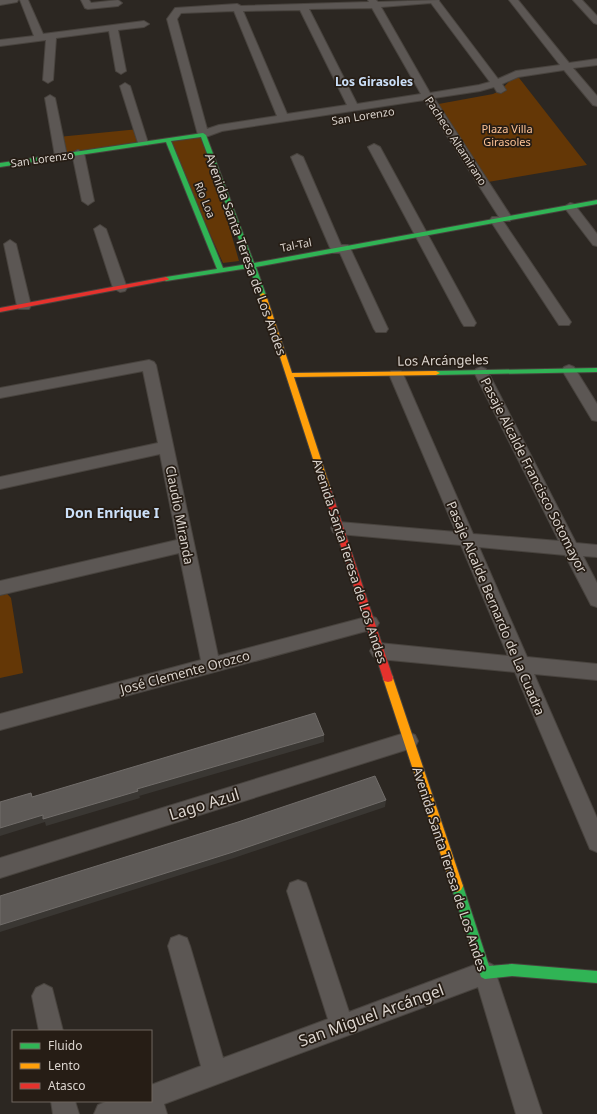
<svg xmlns="http://www.w3.org/2000/svg" width="597" height="1114" viewBox="0 0 597 1114" font-family="'Noto Sans',sans-serif">
<style>
.green{fill:#643706}
.lines{fill:none;stroke-linecap:round;stroke-linejoin:round}
.street-casing{stroke:#48433e;stroke-width:2}
.fast-casing{stroke:#48433e;stroke-width:2}
.slow-casing{stroke:#48433e;stroke-width:2}
.jam-casing{stroke:#48433e;stroke-width:2}
.street{fill:#5c5754;fill-rule:evenodd}
.fast{fill:#30b455;fill-rule:evenodd}
.slow{fill:#ff9f0a;fill-rule:evenodd}
.jam{fill:#e5322d;fill-rule:evenodd}
.shaded-wall{fill:#3a3733}
.building{fill:#5e5a57;stroke:#716d6a}
.labels{text-anchor:middle;stroke-width:3.5;stroke-linejoin:round;paint-order:stroke}
.far-street-label{font-size:11px;fill:#dbd4ce;stroke:#261d15}
.far-park-label{font-size:11px;fill:#fcc295;stroke:#261d15}
.far-neighbourhood-label{font-size:12px;font-weight:bold;fill:#cce0f9;stroke:#261d15}
.street-label{font-size:13px;fill:#dbd4ce;stroke:#261d15}
.neighbourhood-label{font-size:14px;font-weight:bold;fill:#cce0f9;stroke:#261d15}
.near-street-label{font-size:16px;fill:#dbd4ce;stroke:#261d15}
</style>
<rect width="100%" height="100%" fill="#2c2722"/>
<path class="green" d="M516 74 587 165 482 183 433 105 493 94 501 90Z
M139 129 143 143 61 156 58 137Z
M203 135 239 261 223 263 168 140Z
M0 586 11 598 23 673 0 678Z"/>
<g class="lines">
<g class="street-casing">
<path id="street" d="M0 0H18L17 2 0 5Z
M20 0H28L43 34 144 21 149 24 144 27 118 30 126 71 121 74 116 71 109 31 56 38 53 80 48 83 43 80 46 40 0 46V40L34 36Z
M81 0H89L91 3 118 0 122 3 118 6 88 9 85 8Z
M368 0H376L378 2 439 0V1L498 79 516 71 560 65 509 0H518L569 63 597 59V65L573 68 597 96V106L593 105 564 70 518 77 502 84 506 90 501 93 497 92 494 87 480 91 434 98 512 218 510 221H503L571 322 569 325H559L490 220 492 217H499L424 100 222 131 203 138 198 135 167 19 175 8 237 4 241 6 369 2ZM431 3 490 82 479 85 430 93 381 7ZM372 8 421 94 357 104 309 9ZM300 10 347 105 287 114 243 11ZM234 11 277 116 219 125 207 129 177 19 181 13Z
M573 0H582L597 16V24L594 23Z
M125 83 130 86 148 143 147 145H139L138 143 120 86Z
M50 95 55 98 67 156 61 159 55 156 45 98Z
M374 144 380 147 476 323 474 326H464L462 323 368 147Z
M78 150 84 153 94 201 88 205 82 201 72 153Z
M297 154 303 157 341 245H348L350 248 388 329 386 332H376L374 329 340 253H333L331 250 291 157Z
M570 203 574 204 597 234V246L593 245 564 207Z
M100 225 106 229 127 288 125 291 120 292 113 288 94 229Z
M10 240 16 244 31 306 29 309H19L17 306 4 244Z
M149 360 154 362 156 365 218 656 370 616 376 618 379 623 376 628 370 630 0 730V714L201 660 179 553 0 595V581L177 540 160 454 0 489V477L158 443 143 371 0 398V388Z
M569 365 574 367 597 404V421L592 420 562 370 564 367Z
M481 367 486 369 488 372 576 543 597 545V557L583 556 597 583V607L591 605 565 555 479 547 527 657 597 664V680L534 674 597 818V852L590 849 515 672 379 659 373 656 370 651 373 646 379 643 508 656 461 545 339 534 333 532 331 528 333 524 339 522 456 532 389 374 391 371H401L403 374 473 534 559 541 474 372 476 369Z
M408 732 415 735 418 741 415 747 0 878V858Z
M298 880 306 883 309 891 349 1012 485 961 493 965 542 1114H516L478 987 164 1104 167 1114H94L98 1105 108 1101H151V1085L201 1066 168 946 171 938 179 935 187 938 190 946 223 1058 328 1019 287 891 290 883Z
M44 984 52 988 63 1031H39L32 996 36 988Z
M51 1101H75L79 1114H53Z"/>
</g>
<g class="fast-casing">
<path id="fast" d="M203 133 206 135 254 263 597 200V204L256 267 266 295 263 297 260 295 249 268 166 281 163 279 166 277 217 269 166 142 0 167V163ZM201 137 248 264 223 268 171 141Z
M597 368V372L436 375 432 373 436 371Z
M457 880 461 882 463 886 489 966 512 964 597 971V983L512 976 485 979 481 977 451 886 453 882Z"/>
</g>
<g class="slow-casing">
<path id="slow" d="M263 293 266 295 292 373 436 371 440 373 436 375 294 377 331 490 330 492 327 493 323 490 260 295Z
M388 674 392 675 393 678 463 886 461 890 457 892 453 890 451 886 383 678 384 675Z"/>
</g>
<g class="jam-casing">
<path id="jam" d="M166 277 169 279 168 280 0 312V308Z
M327 487 331 490 393 678 392 681 388 682 384 681 383 678 323 490Z"/>
</g>
<use href="#street" class="street"/>
<use href="#fast" class="fast"/>
<use href="#slow" class="slow"/>
<use href="#jam" class="jam"/>
</g>
<path class="shaded-wall" d="M324 735V742L139 796 137 789Z
M138 791 140 798 46 826 45 822 0 836V828L43 815Z
M386 800 385 807 234 858 0 932V925Z"/>
<path class="building" d="M315 713 324 735 137 789 138 791 43 819V815L0 828V802L31 793 32 797Z
M375 776 386 800 233 852 0 925V896L238 822Z"/>
<g class="labels">
<g class="far-street-label">
<text transform="translate(363 116) rotate(-9)" y="4">San Lorenzo</text>
<text transform="translate(456 141) rotate(57)" y="4">Pacheco Altamirano</text>
<text transform="translate(42 159) rotate(-8)" y="4">San Lorenzo</text>
<text transform="translate(205 200) rotate(68)" y="4">Río Loa</text>
<text transform="translate(296 245) rotate(-11)" y="4">Tal-Tal</text>
</g>
<g class="far-park-label">
<text x="507" y="133">Plaza Villa<tspan x="507" dy="13">Girasoles</tspan></text>
</g>
<g class="far-neighbourhood-label">
<text x="374" y="86">Los Girasoles</text>
</g>
<g class="street-label">
<text transform="translate(246 254) rotate(70)" y="5">Avenida Santa Teresa de Los Andes</text>
<text transform="translate(443 360) rotate(-1)" y="5">Los Arcángeles</text>
<text transform="translate(534 475) rotate(63)" y="5">Pasaje Alcalde Francisco Sotomayor</text>
<text transform="translate(180 515) rotate(79)" y="5">Claudio Miranda</text>
<text transform="translate(350 561) rotate(72)" y="5">Avenida Santa Teresa de Los Andes</text>
<text transform="translate(496 608) rotate(67)" y="5">Pasaje Alcalde Bernardo de La Cuadra</text>
<text transform="translate(185 672) rotate(-15)" y="5">José Clemente Orozco</text>
<text transform="translate(450 869) rotate(72)" y="5">Avenida Santa Teresa de Los Andes</text>
</g>
<g class="neighbourhood-label">
<text x="112" y="518">Don Enrique I</text>
</g>
<g class="near-street-label">
<text transform="translate(204 804) rotate(-17)" y="6">Lago Azul</text>
<text transform="translate(371 1015) rotate(-20)" y="6">San Miguel Arcángel</text>
</g>
</g>
<rect x="12" y="1030" width="140" height="72" fill="#261d15" stroke="#6e665f"/>
<rect x="20" y="1043" width="20" height="6" fill="#30b455" stroke="#6e665f"/>
<text x="48" y="1050" font-size="12" fill="#dbd4ce">Fluido</text>
<rect x="20" y="1063" width="20" height="6" fill="#ff9f0a" stroke="#6e665f"/>
<text x="48" y="1070" font-size="12" fill="#dbd4ce">Lento</text>
<rect x="20" y="1083" width="20" height="6" fill="#e5322d" stroke="#6e665f"/>
<text x="48" y="1090" font-size="12" fill="#dbd4ce">Atasco</text>
</svg>
